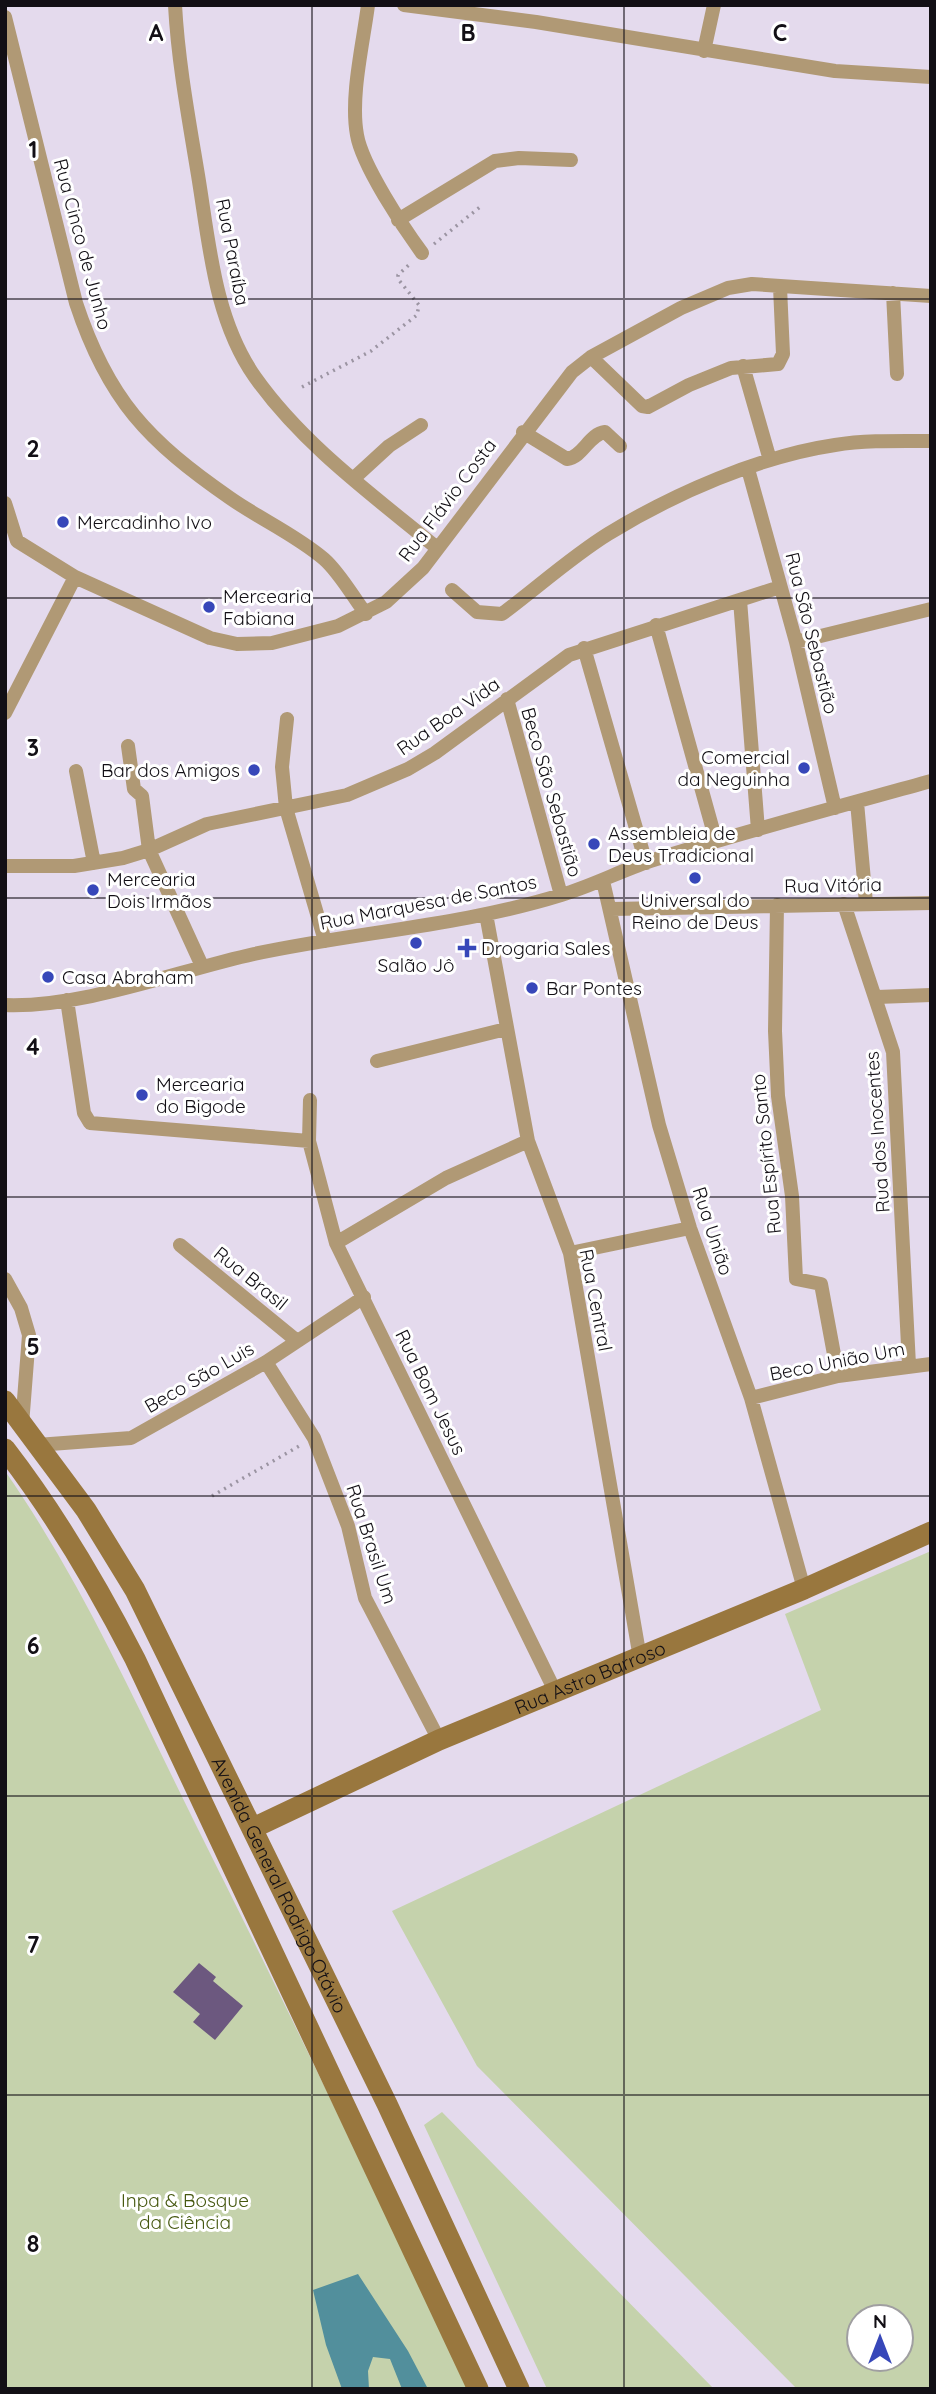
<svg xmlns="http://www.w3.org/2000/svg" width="936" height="2394" viewBox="0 0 936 2394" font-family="Quicksand,sans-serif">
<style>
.green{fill:#c5d2ac;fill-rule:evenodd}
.water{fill:#528f9c}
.building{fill:#6c587f}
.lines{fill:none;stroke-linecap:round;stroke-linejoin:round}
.path{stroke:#9b94a2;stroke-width:3.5;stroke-dasharray:2 5;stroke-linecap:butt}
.street{stroke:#b09975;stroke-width:14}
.secondary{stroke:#99773e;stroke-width:21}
.grid{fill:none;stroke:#120f15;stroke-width:2;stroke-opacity:0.55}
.poi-dot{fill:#3747b9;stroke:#fff;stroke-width:2.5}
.labels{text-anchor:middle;stroke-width:6;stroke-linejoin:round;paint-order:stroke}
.street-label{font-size:19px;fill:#120f15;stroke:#fff}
.poi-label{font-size:19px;fill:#120f15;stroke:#fff;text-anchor:start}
.park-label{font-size:19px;fill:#465810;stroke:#fff}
.grid-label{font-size:23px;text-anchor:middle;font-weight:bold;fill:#120f15;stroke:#fff;stroke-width:6;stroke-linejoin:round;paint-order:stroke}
</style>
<rect width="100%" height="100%" fill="#e4daed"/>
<path class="green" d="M5 1471C81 1580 135 1702 194 1821 288 2009 379 2198 467 2389H5Z
M931 1551V2389H797L477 2066 392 1911 821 1710 785 1614ZM859 2317H901V2359H859Z
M442 2112 714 2389H547L424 2125Z"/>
<path class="water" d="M358 2274 408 2351 428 2389H402L390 2359 373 2357 368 2371 369 2389H342L326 2345 313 2290Z"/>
<path class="building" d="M199 1963 216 1977 213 1981 243 2006 215 2040 193 2022 200 2014 173 1992Z"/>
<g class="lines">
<path class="path" d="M434 244 480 207
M302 387 371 351 417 315 419 305 398 279V275L412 262
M212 1496 301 1445"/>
<path class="street" d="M175 5C178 60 188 115 197 169 209 239 213 317 255 377 303 445 374 496 437 548
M368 5C363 44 350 97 357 135 362 165 403 227 422 253
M404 5 536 22 835 71 931 77
M5 17 76 303C108 400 148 441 230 498 260 519 296 535 324 559 340 573 353 597 366 614
M704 51 714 5
M398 220 495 161 519 158 571 160
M893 293 897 374
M591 357 642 406 648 407 689 385 731 368 778 364 783 354 780 287
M743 366 770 460
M523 432 567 459C583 457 589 434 605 432L620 446
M748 469 796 642 835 808
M353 479 389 446 421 425
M5 503 17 541 75 577 210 638 237 644 272 643 338 626 386 602 423 568 572 372 591 357 681 308 728 288 752 284 931 296
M452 590 477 612 502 614C537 588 571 557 608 534 673 494 760 456 835 445 866 440 899 441 931 441
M740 600 758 830
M656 625 716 841
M796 642 931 609
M584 648 646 863
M507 699 561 895
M5 713 75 577
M287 719 282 767 286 808 325 941
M128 746 134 789 142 796 149 850 202 966
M76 771 94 863
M857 802 866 903
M5 866H74L123 858 149 850 207 824 347 795 408 769 435 753 569 655 780 587
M603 881 659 1125 690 1228 751 1398 804 1589
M844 904 893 1052 909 1365
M777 905 775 1031 778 1096 792 1196 796 1279 821 1284 838 1376
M611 909 931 903
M486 914 528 1141 570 1253 640 1658
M877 997 931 995
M67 1000 84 1113 90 1123 309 1141
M5 1005C83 1008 177 971 254 954 356 932 461 926 561 895 592 886 620 871 650 861 743 832 837 807 931 781
M377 1061 506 1029
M310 1100 309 1141 336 1243 555 1691
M336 1243 446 1178 528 1141
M180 1245 297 1341
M570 1253 690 1228
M5 1279 21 1308 29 1335 22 1425
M266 1362 314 1438 348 1526 365 1598 439 1740
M751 1398 838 1376 931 1364
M37 1445 131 1438 266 1362 364 1297"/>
<g class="secondary">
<path id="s1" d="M5 1401 86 1510 135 1590 387 2104 519 2389"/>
<path d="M5 1449C56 1515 97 1585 135 1659L478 2389"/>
<path id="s2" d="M253 1828 439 1740 804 1589 931 1532"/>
</g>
</g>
<path class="grid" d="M312 5V2389M624 5V2389M5 299H931M5 598H931M5 898H931M5 1197H931M5 1496H931M5 1796H931M5 2095H931"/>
<g class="poi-dot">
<circle cx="63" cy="522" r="7"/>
<circle cx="209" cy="607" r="7"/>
<circle cx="804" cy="768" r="7"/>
<circle cx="254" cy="770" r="7"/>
<circle cx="594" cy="844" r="7"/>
<circle cx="695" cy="878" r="7"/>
<circle cx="93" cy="890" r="7"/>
<circle cx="416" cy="943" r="7"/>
<path d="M463.5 937.5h7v7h7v7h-7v7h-7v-7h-7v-7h7z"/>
<circle cx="48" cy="977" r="7"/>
<circle cx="532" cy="988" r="7"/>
<circle cx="142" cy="1095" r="7"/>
</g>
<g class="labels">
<g class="street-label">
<text transform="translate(83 244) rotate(75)" y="7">Rua Cinco de Junho</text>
<text transform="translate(233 252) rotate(79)" y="7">Rua Paraíba</text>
<text transform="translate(447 500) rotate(-53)" y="7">Rua Flávio Costa</text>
<text transform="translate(812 633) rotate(76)" y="7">Rua São Sebastião</text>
<text transform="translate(448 716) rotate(-35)" y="7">Rua Boa Vida</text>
<text transform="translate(552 792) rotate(74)" y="7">Beco São Sebastião</text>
<text transform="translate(833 885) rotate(-1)" y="7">Rua Vitória</text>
<text transform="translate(428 902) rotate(-11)" y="7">Rua Marquesa de Santos</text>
<text transform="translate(877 1132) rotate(-94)" y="7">Rua dos Inocentes</text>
<text transform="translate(766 1154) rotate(-96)" y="7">Rua Espírito Santo</text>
<text transform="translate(713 1231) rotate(72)" y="7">Rua União</text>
<text transform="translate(251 1278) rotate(39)" y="7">Rua Brasil</text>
<text transform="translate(596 1300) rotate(79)" y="7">Rua Central</text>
<text transform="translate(837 1361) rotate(-11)" y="7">Beco União Um</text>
<text transform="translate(199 1377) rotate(-30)" y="7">Beco São Luis</text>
<text transform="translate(431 1392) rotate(64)" y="7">Rua Bom Jesus</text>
<text transform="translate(372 1544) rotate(72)" y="7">Rua Brasil Um</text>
<text dy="7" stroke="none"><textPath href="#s2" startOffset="369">Rua Astro Barroso</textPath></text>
<text dy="7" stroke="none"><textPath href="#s1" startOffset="558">Avenida General Rodrigo Otávio</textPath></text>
</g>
<g class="poi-label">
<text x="77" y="529">Mercadinho Ivo</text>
<text x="223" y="603">Mercearia<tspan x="223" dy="22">Fabiana</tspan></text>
<text x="790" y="764" text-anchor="end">Comercial<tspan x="790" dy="22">da Neguinha</tspan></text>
<text x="240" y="777" text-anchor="end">Bar dos Amigos</text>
<text x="608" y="840">Assembleia de<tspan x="608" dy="22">Deus Tradicional</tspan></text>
<text x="107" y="886">Mercearia<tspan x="107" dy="22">Dois Irmãos</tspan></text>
<text x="695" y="907" text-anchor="middle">Universal do<tspan x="695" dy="22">Reino de Deus</tspan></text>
<text x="481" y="955">Drogaria Sales</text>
<text x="416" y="972" text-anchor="middle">Salão Jô</text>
<text x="62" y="984">Casa Abraham</text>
<text x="546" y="995">Bar Pontes</text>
<text x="156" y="1091">Mercearia<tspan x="156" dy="22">do Bigode</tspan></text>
</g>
<g class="park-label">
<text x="185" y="2207">Inpa &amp; Bosque<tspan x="185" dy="22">da Ciência</tspan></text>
</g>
</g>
<g class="grid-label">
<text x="156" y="41">A</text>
<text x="468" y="41">B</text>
<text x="780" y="41">C</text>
<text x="33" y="158">1</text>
<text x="33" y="457">2</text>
<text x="33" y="756">3</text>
<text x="33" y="1055">4</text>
<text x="33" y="1355">5</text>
<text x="33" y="1654">6</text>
<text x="33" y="1953">7</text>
<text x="33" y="2252">8</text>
</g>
<rect width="936" height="2394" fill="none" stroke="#120f15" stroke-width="14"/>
<g transform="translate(880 2338)"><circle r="33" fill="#ffffff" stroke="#a09fa1" stroke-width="2"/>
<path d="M0-5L12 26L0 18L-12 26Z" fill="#3747b9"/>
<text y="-10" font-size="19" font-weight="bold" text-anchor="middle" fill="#120f15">N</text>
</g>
</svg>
